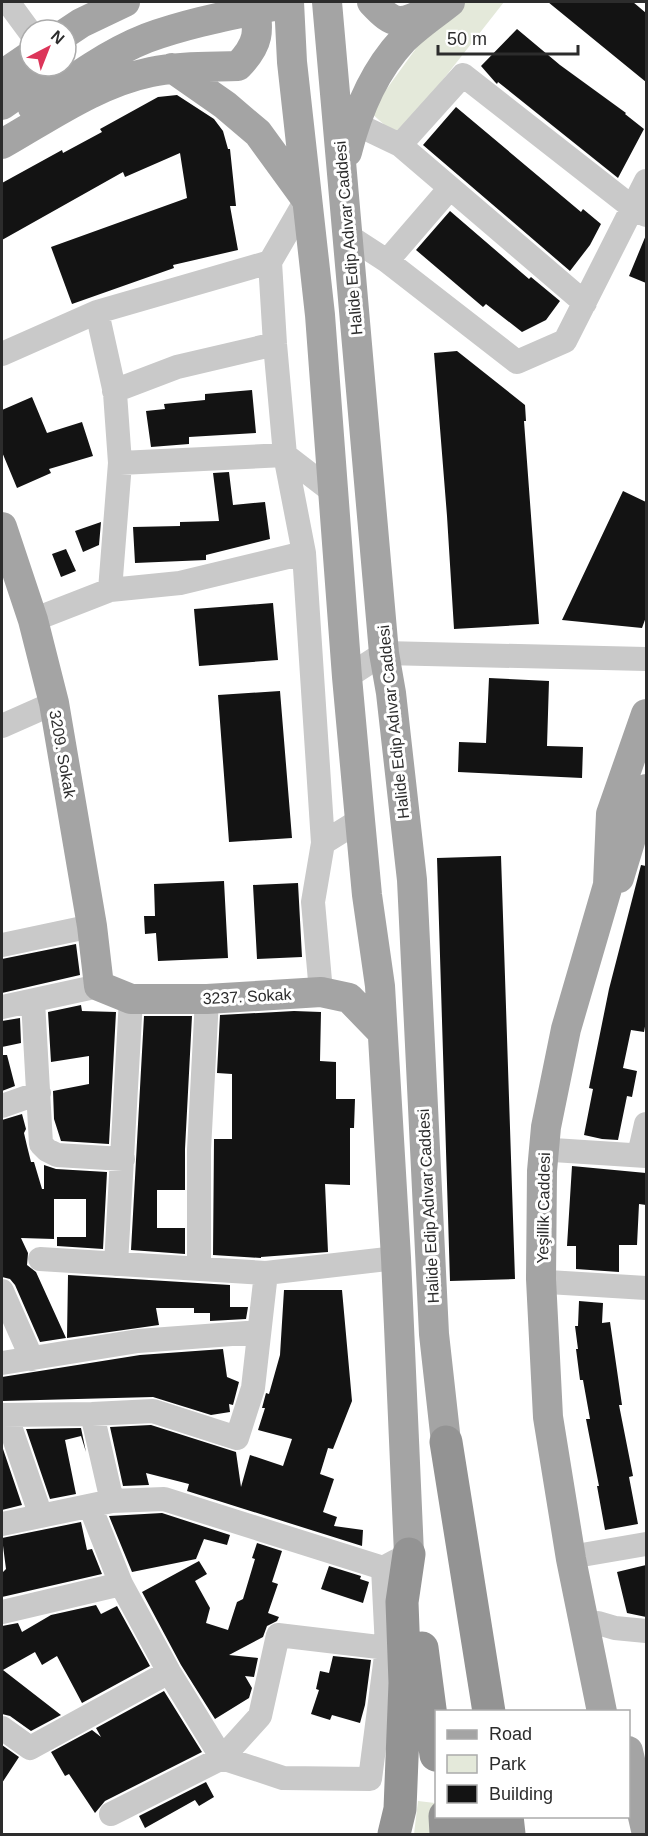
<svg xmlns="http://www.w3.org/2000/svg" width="648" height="1836" viewBox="0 0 648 1836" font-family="Helvetica,sans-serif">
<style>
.green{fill:#e4e9da}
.building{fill:#131313}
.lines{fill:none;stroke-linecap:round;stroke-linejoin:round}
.minor{stroke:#c9c9c9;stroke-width:24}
.major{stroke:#a4a4a4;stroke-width:30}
.highway{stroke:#939393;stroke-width:33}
.labels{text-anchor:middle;stroke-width:6;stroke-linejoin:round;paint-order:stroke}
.street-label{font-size:16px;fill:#2c2c2c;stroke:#fff}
</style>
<rect width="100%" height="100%" fill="#fff"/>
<path class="green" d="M466 2H504L398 137 370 112 425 36Z
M418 1801 435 1803 438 1834H414Z"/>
<path class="building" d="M548 2H633L646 13V82Z
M517 29 560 65 626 113 625 114 644 129 618 178 498 82 497 84 495 82 481 66Z
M177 95 214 119 223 131 228 149H230L236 206H230L238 250 173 265 174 268 72 304 51 247 187 198 180 153 125 177 123 172 2 240V183L62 150 63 153 102 132 100 129 158 97Z
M456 107 581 212 583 209 601 224 590 245 570 271 423 145Z
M450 211 529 279 531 277 560 301 546 320 522 332 486 304 483 307 416 250Z
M646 235V283L629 276Z
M457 351 525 405 526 421H524L539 624 454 629 447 516 434 353Z
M252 390 256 433 189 437V444L151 447 146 411 165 409 164 404 205 400V394Z
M32 397 47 433 82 422 93 456 49 469 51 473 17 488 2 452V410Z
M229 472 233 505 265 502 270 539 206 555V560L135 563 133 527 180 526V522L219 521 213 473Z
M623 491 646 502V617L642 628 562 620Z
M101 522 99 545 83 552 75 531Z
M66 549 76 571 61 577 52 554Z
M273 603 278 660 199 666 194 609Z
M489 678 549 681 547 746 583 747 582 778 458 772 459 742 486 743Z
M280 691 292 838 229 842 218 695Z
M501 856 515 1279 450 1281 437 858Z
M641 865 646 866V1021L644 1032 631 1030 623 1068 637 1071 632 1097 627 1096 618 1140 602 1139 584 1135 593 1089 589 1088 609 989Z
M224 881 228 958 158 961 156 933 145 934 144 916H155L154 884Z
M298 883 302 957 257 959 253 885Z
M76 944 80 975 2 993V959Z
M81 1005 82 1011 116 1012 109 1144 61 1141 54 1119 53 1091 89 1084V1056L51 1062 48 1012Z
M294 1011 321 1012 320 1061 336 1062V1099H355L354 1128H350V1185L325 1184 328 1252 261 1257V1258L213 1255 214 1139H232V1074L217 1073 220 1015Z
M144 1016H192L185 1149V1190H157V1228H185V1254L131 1250Z
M20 1018 21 1043 2 1047V1021Z
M2 1055H7L15 1086 2 1091Z
M22 1114 26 1129 24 1133 27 1146 31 1162H34L42 1189H44V1165L56 1169 107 1172 103 1249 57 1246V1237H86V1199H54V1239L21 1238 28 1253 27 1265 36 1272 66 1338 40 1342 15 1285 10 1279 2 1277V1120Z
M572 1166 646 1173V1205L639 1204 637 1245H619V1272L576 1269V1246H567Z
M68 1275 230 1285V1307H248L246 1319 210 1321V1313H194V1308H156L159 1325 67 1338Z
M284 1290H342L352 1401 333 1449 328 1448 320 1474 334 1479 323 1512 337 1517 334 1526 363 1530 362 1546 187 1491 189 1484 146 1473 149 1485 123 1486 110 1427 151 1425 236 1452 241 1487 250 1455 283 1466 292 1439 258 1430 265 1408H262L266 1393 269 1394 280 1355Z
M579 1301 603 1303 602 1323 610 1322 622 1405H619L633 1476 629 1477 638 1524 605 1530 597 1486H599L586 1419H590L583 1380H580L576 1349H578L575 1326H578Z
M223 1349 227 1377 239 1382 233 1405 229 1404 230 1412 211 1415 153 1397 2 1401V1377L140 1355Z
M81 1428 86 1452 81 1436 65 1440 76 1494 50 1499 26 1429Z
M2 1446 22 1505 2 1510Z
M162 1513 230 1535 227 1545 204 1539 196 1559 132 1572 109 1516Z
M81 1522 87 1550 92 1549 102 1574 2 1597V1573L6 1569 2 1538Z
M257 1543 282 1551 272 1582 278 1584 268 1613 279 1617 277 1621 267 1626 263 1637 229 1655 258 1658 254 1677 245 1676 252 1688 249 1698 215 1719 181 1665 142 1592 199 1561 207 1574 195 1581 210 1608 206 1623 228 1630 237 1602 243 1599 255 1559 252 1558Z
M646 1565V1617L627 1613 617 1572Z
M329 1566 361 1576 360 1579 369 1582 363 1603 321 1589Z
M96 1605 101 1614 117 1606 150 1666 82 1703 57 1656 42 1665 35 1652 3 1670 61 1715 31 1731 10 1716 2 1714V1626L18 1623 22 1632 51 1615Z
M333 1656 371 1660 365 1705 360 1723 332 1715 330 1720 311 1714 319 1690 316 1689 320 1671 329 1673Z
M164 1691 202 1752 105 1801 95 1813 69 1774 65 1776 51 1752 92 1730 101 1737 96 1728Z
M2 1745 19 1757 2 1783Z
M206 1782 214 1797 199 1806 195 1800 145 1828 139 1816Z"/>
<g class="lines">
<path class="minor" d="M8 2 30 32
M354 123 400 145 585 303
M400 145 463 75 633 208 646 215
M306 200 270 262 275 344 285 455 304 553 323 843 360 820
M347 235 387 261 517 362 565 341 646 181
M387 261 450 188
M97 312 115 393 120 463 110 590
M2 354 97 312 270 262
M114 391 177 367 275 344
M120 463 285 455 333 492
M33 620 110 590 180 583 304 553
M347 677 384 653 646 659
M2 726 54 703
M2 945 92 926
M321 992 313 902 323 843
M33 1001 41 1144 47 1150 57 1155 123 1159
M2 1007 99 986
M2 1106 39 1093
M553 1150 646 1156
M639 1155 646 1124
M40 1259 266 1273
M116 1264 131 999
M199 1269V1150L207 999
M548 1282 646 1288
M2 1291 32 1359
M2 1363 138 1341 259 1332
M92 1414 112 1501
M2 1415 92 1414 153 1411 237 1438 253 1388 266 1273 396 1258
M6 1415 41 1516
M90 1506 121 1584 169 1672 222 1758 283 1778 370 1779 387 1648 383 1568
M2 1524 112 1501 164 1499 383 1568 396 1561
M582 1555 646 1544
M2 1612 121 1584
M598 1623 615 1628 646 1631
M2 1728 30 1748 169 1672
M111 1814 222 1758 260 1716 278 1635 387 1648"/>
<path class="major" d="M289 2 292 62 320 315 347 677 360 820 367 895 380 986 396 1258 409 1554
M327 2 384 653 391 693 412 880 434 1334 446 1442
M372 2C396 28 401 24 431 10
M66 33 81 23 125 2
M172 68 225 105 258 133 306 199
M2 75 30 56
M2 105 55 68
M33 108C69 82 106 54 147 38 188 23 231 15 273 6
M2 144C48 118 97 83 151 72 179 66 209 67 238 66 260 43 259 32 254 2
M347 152C357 112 374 71 403 40 417 26 435 14 450 2
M2 527 33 620 54 703 92 926 99 986 131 999H207L321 992 349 998 382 1032
M619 878 646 789
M602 1712 571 1559 548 1417 541 1279 542 1171 546 1127 566 1029 608 885 611 814 646 714
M628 1751 646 1830"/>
<path class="highway" d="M446 1442 489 1712
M422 1648 436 1755
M445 1816 446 1834
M477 1816 478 1834
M507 1816 509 1834
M394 1834 400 1809 405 1683 402 1602 409 1554"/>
</g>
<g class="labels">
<g class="street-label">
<text transform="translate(348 238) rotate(-95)" y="6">Halide Edip Adıvar Caddesi</text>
<text transform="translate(393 722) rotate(-96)" y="6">Halide Edip Adıvar Caddesi</text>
<text transform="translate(63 754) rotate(80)" y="6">3209. Sokak</text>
<text transform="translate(247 996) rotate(-3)" y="6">3237. Sokak</text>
<text transform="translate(428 1206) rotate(-93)" y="6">Halide Edip Adıvar Caddesi</text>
<text transform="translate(543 1208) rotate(-89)" y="6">Yeşillik Caddesi</text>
</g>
</g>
<rect width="648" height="1836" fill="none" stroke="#2c2c2c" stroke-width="6"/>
<rect x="435" y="1710" width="195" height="108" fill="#ffffff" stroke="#ababab" stroke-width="1.5"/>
<rect x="447" y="1730" width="30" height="9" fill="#a4a4a4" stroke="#ababab" stroke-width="1.5"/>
<text x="489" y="1740" font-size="18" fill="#2c2c2c">Road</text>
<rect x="447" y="1755" width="30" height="18" fill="#e4e9da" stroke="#ababab" stroke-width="1.5"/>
<text x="489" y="1770" font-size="18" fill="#2c2c2c">Park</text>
<rect x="447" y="1785" width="30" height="18" fill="#131313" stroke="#ababab" stroke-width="1.5"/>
<text x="489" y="1800" font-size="18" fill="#2c2c2c">Building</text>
<g transform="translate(48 48) rotate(42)"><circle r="28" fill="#ffffff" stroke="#ababab" stroke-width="1.5"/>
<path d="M0-4.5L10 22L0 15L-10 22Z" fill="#dc3559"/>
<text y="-9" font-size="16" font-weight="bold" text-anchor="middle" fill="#2c2c2c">N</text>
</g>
<path d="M438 45v9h140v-9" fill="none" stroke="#2c2c2c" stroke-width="3"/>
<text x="447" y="45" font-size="18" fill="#2c2c2c" stroke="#ffffff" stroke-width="4.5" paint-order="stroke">50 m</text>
</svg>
